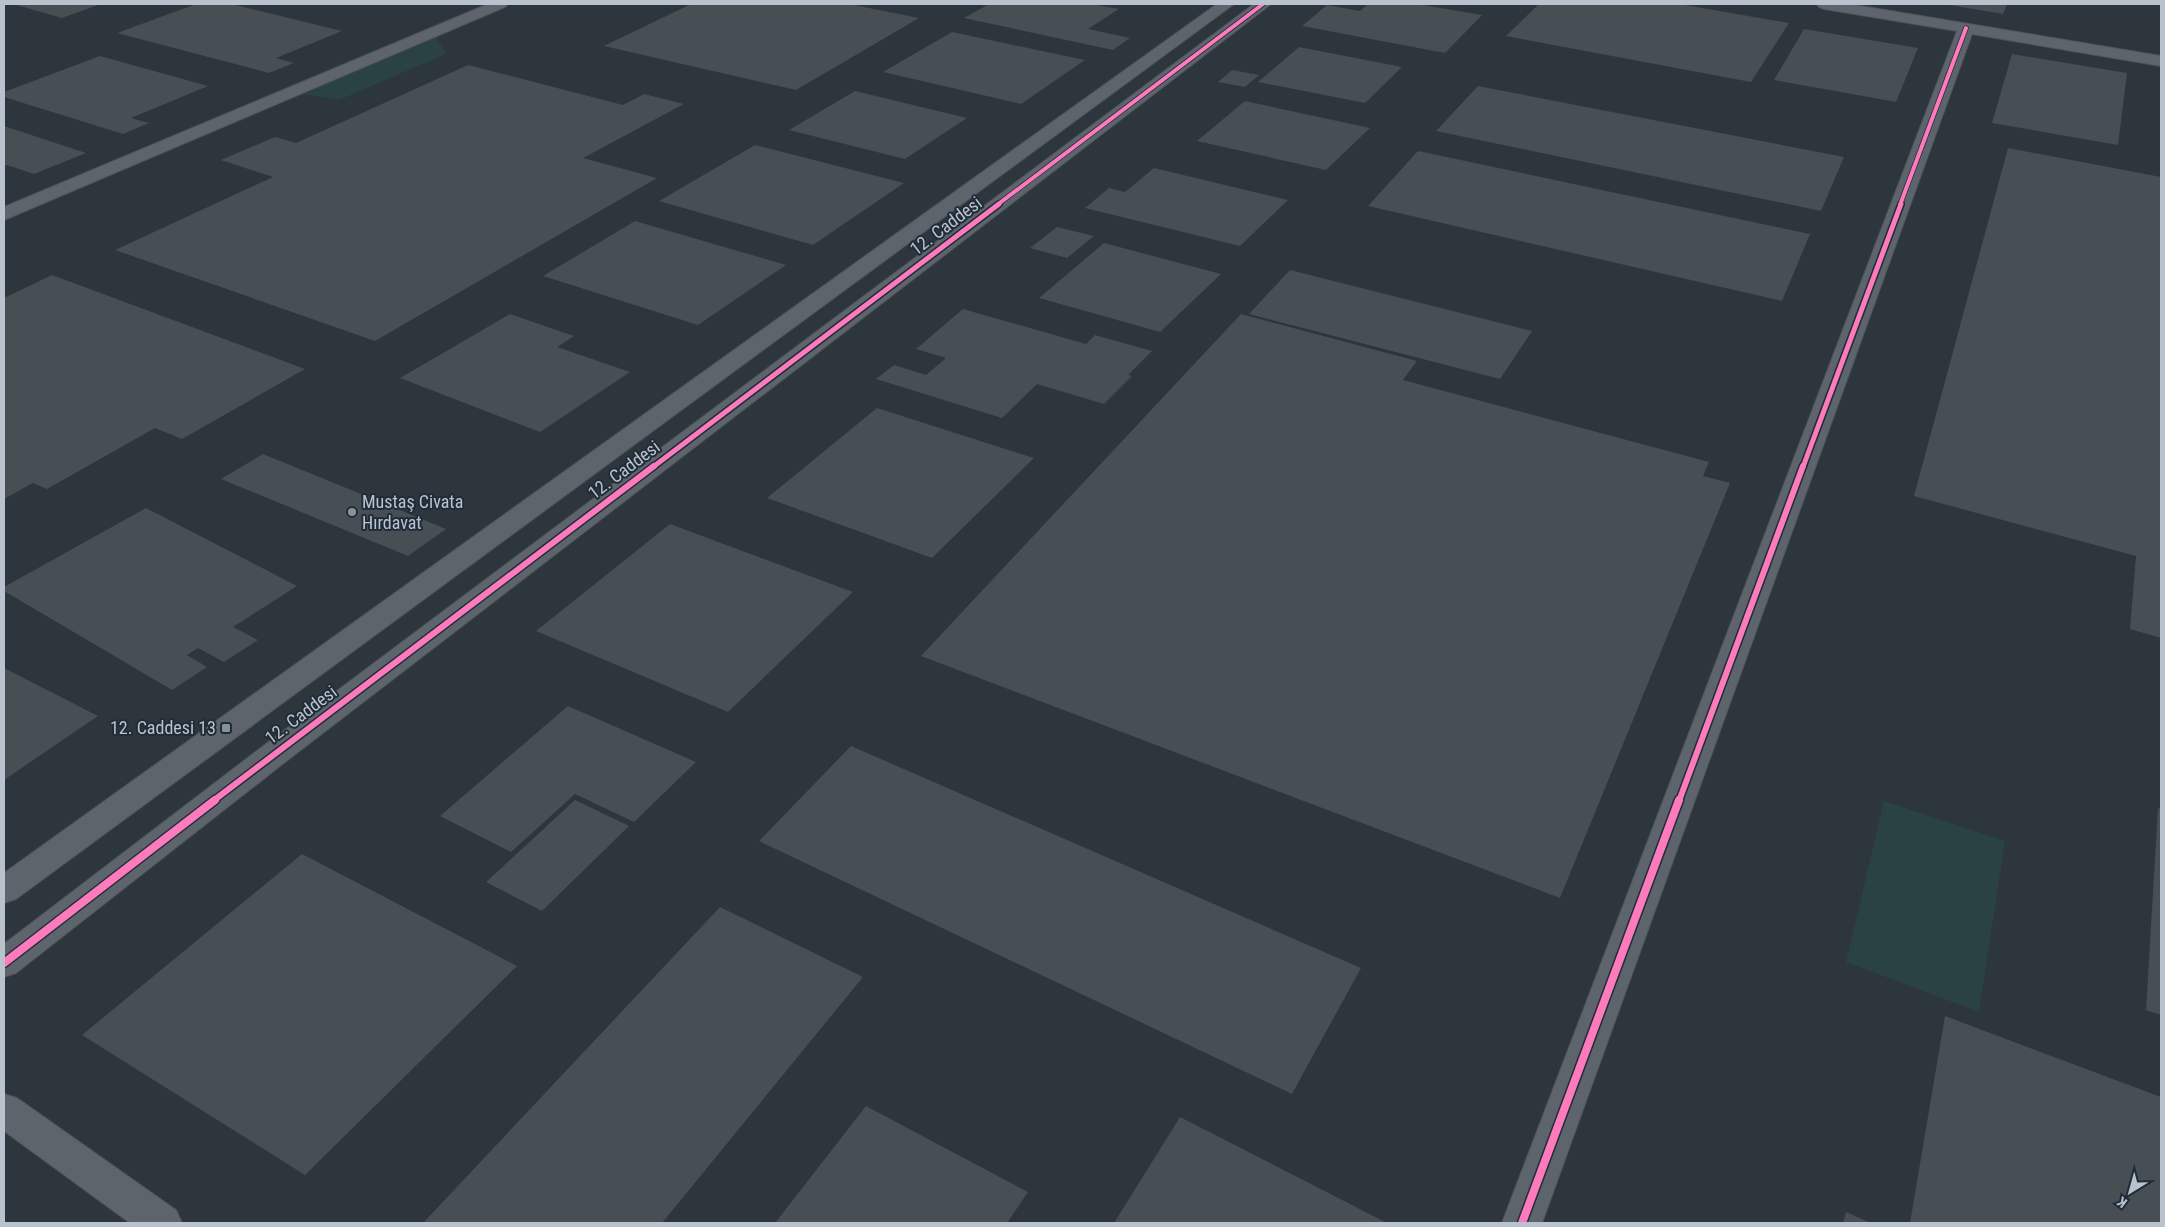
<svg xmlns="http://www.w3.org/2000/svg" width="2165" height="1227" viewBox="0 0 2165 1227" font-family="'Roboto Condensed',sans-serif">
<style>
.green{fill:#2a4243}
.building{fill:#474e54}
.lines{fill:none;stroke-linecap:round;stroke-linejoin:round}
.minor-casing{stroke:#4c5257;stroke-width:2}
.minor{fill:#5e646b;fill-rule:evenodd}
.cycleway-far3-casing{stroke:#202d39;stroke-width:5.5}
.cycleway-far2-casing{stroke:#202d39;stroke-width:8}
.cycleway-far1-casing{stroke:#202d39;stroke-width:9}
.cycleway-casing{stroke:#202d39;stroke-width:11}
.cycleway-far3{stroke:#fd7abc;stroke-width:4}
.cycleway-far2{stroke:#fd7abc;stroke-width:5}
.cycleway-far1{stroke:#fd7abc;stroke-width:6}
.cycleway{stroke:#fd7abc;stroke-width:8}
.poi-dot{fill:#88929b;stroke:#202d39;stroke-width:2}
.labels{text-anchor:middle;stroke-width:4;stroke-linejoin:round;paint-order:stroke}
.street-label{font-size:18px;fill:#b9c3cd;stroke:#202d39}
.poi-label{font-size:18px;fill:#b9c3cd;stroke:#202d39;text-anchor:start}
</style>
<rect width="100%" height="100%" fill="#2d363d"/>
<path class="green" d="M436 37 446 54 339 100 303 94Z
M1884 801 2005 841 1979 1012 1846 962Z"/>
<path class="building" d="M13 4H101L62 18Z
M196 4H231L342 31 276 58 294 63 269 73 117 33Z
M691 4H849L919 18 796 90 604 46Z
M989 4H1090L1119 9 1088 29 1130 38 1113 50 964 18Z
M1368 4H1417L1482 15 1445 53 1302 26 1327 5 1360 11Z
M1539 4H1679L1789 23 1751 82 1506 36Z
M1943 4H2007L2003 14Z
M1804 29 1918 48 1896 102 1774 80Z
M952 32 1085 60 1021 104 883 72Z
M1299 47 1402 67 1365 103 1258 82Z
M2012 54 2127 73 2118 145 1992 123Z
M100 56 208 86 131 118 149 123 123 134 4 97V92Z
M468 65 623 105 644 94 684 104 583 158 657 178 375 341 115 250 273 177 221 160 275 137 296 143Z
M1232 70 1259 75 1245 87 1218 82Z
M1478 86 1844 157 1821 211 1436 131Z
M855 91 967 118 905 159 789 130Z
M1245 101 1370 128 1326 170 1197 141Z
M4 126 86 153 34 174 7 165 4 166Z
M755 145 904 183 813 245 659 201Z
M2008 148 2161 177V638L2130 629 2136 556 1914 496Z
M1418 151 1810 234 1782 301 1368 206Z
M1154 168 1288 200 1240 246 1085 208 1109 188 1125 192Z
M635 221 786 265 698 325 543 276Z
M1057 227 1094 236 1067 258 1030 248Z
M1104 243 1221 274 1160 332 1039 298Z
M1290 270 1532 331 1500 379 1249 314Z
M52 275 305 369 182 439 155 428 47 489 33 483 4 499V298Z
M963 309 1086 344 1095 335 1152 351 1128 375 1132 376 1104 404 1037 384 1002 418 876 379 894 365 926 375 946 358 916 349Z
M510 314 574 336 557 347 630 372 540 432 400 378Z
M1241 314 1417 361 1403 380 1709 462 1703 476 1730 483 1560 898 921 656Z
M877 408 1034 458 932 558 767 498Z
M263 454 361 494 446 529 408 556 221 479Z
M146 508 297 586 233 627 258 640 224 662 198 648 187 655 207 667 172 690 4 591V587Z
M670 524 853 592 728 712 536 631Z
M4 668 98 716 4 780Z
M568 706 696 762 634 822 575 794 511 852 440 816Z
M851 746 1361 968 1292 1094 759 841Z
M575 800 629 826 542 911 486 882Z
M2158 808 2161 809V1015L2146 1010Z
M302 854 517 966 305 1175 82 1035Z
M720 907 863 977 662 1223H423Z
M1945 1016 2161 1097V1223H1910Z
M866 1106 1028 1192 1007 1223H775Z
M1180 1117 1387 1223H1114Z
M1846 1212 1871 1223H1843Z"/>
<g class="lines">
<g class="minor-casing">
<path id="minor" d="M488 4H508L505 7 4 220V207Z
M1217 4H1234L16 899 4 903V873Z
M1254 4H1271L280 766 16 973 4 977V944L258 750Z
M1817 4H1849L2161 56V66L1972 34 1542 1223H1502L1957 31 1824 9 1819 7Z
M4 1094 17 1098 176 1210 182 1223H130L4 1131Z"/>
</g>
<use href="#minor" class="minor"/>
<g class="cycleway-far3-casing">
<path id="cycleway-far3" d="M997 205 1263 4
M1900 205 1966 28"/>
</g>
<g class="cycleway-far2-casing">
<path id="cycleway-far2" d="M653 467 999 204
M1803 467 1901 204"/>
</g>
<g class="cycleway-far1-casing">
<path id="cycleway-far1" d="M213 801 654 466
M1679 801 1803 466"/>
</g>
<g class="cycleway-casing">
<path id="cycleway" d="M4 963 215 800
M1522 1223 1679 800"/>
</g>
<use href="#cycleway-far3" class="cycleway-far3"/>
<use href="#cycleway-far2" class="cycleway-far2"/>
<use href="#cycleway-far1" class="cycleway-far1"/>
<use href="#cycleway" class="cycleway"/>
</g>
<g class="poi-dot">
<circle cx="352" cy="512" r="5"/>
<rect x="221" y="723" width="10" height="10" rx="2.5"/>
</g>
<g class="labels">
<g class="street-label">
<text transform="translate(946 226) rotate(-37)" y="6">12. Caddesi</text>
<text transform="translate(624 470) rotate(-37)" y="6">12. Caddesi</text>
<text transform="translate(301 715) rotate(-37)" y="6">12. Caddesi</text>
</g>
<g class="poi-label">
<text x="362" y="508">Mustaş Civata<tspan x="362" dy="21">Hırdavat</tspan></text>
<text x="216" y="734" text-anchor="end">12. Caddesi 13</text>
</g>
</g>
<rect width="2165" height="1227" fill="none" stroke="#b9c3cd" stroke-width="10"/>
<g transform="translate(2130 1192) rotate(217)" stroke="#202d39" stroke-width="4" paint-order="stroke">
<path d="M0-4L9 19L0 12L-9 19Z" fill="#b9c3cd"/>
<text y="-8" font-size="14" font-weight="bold" text-anchor="middle" fill="#b9c3cd">K</text>
</g>
</svg>
